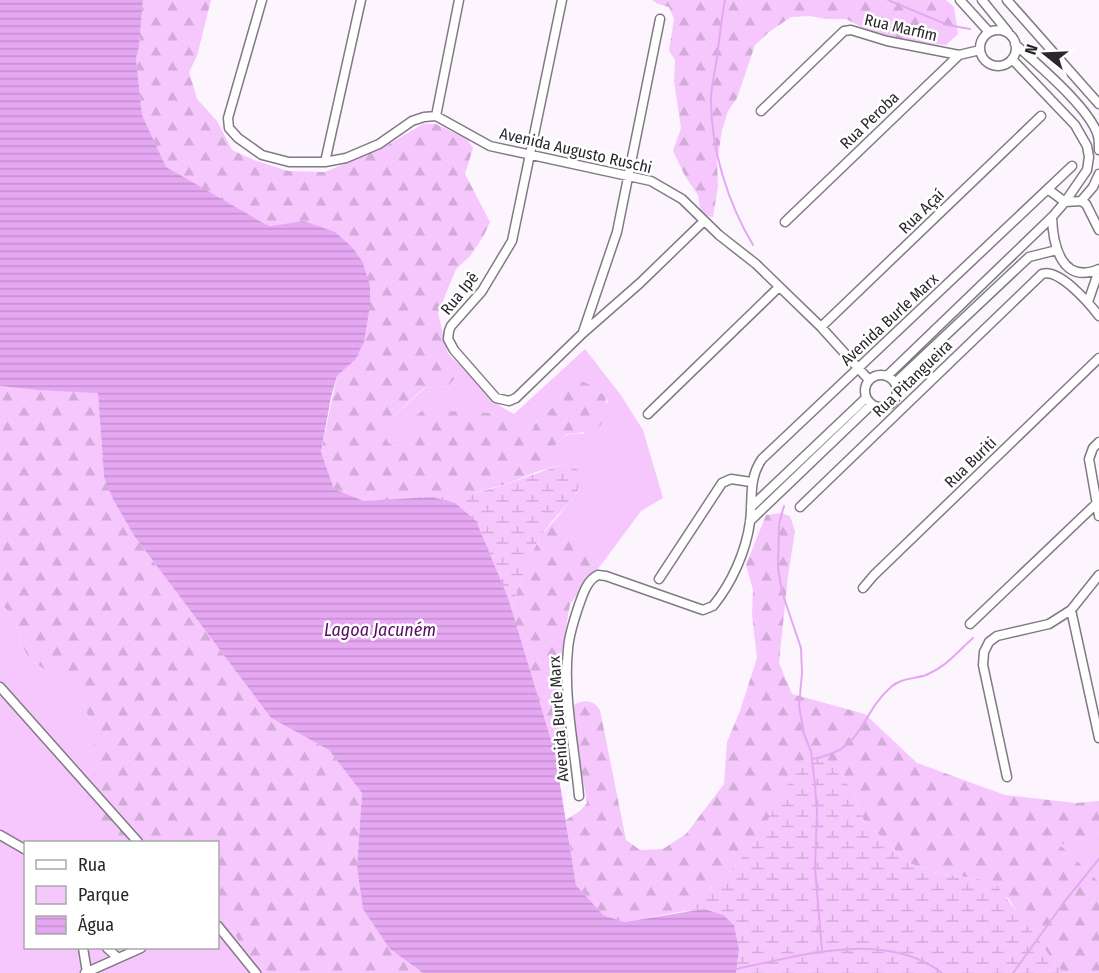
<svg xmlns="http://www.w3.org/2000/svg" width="1099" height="973" viewBox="0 0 1099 973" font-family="'Fira Sans Condensed',sans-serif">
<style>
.green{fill:#f5c7fd}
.forest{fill:url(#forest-firs)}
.wetland{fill:url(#wetland-marsh)}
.water{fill:url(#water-rules)}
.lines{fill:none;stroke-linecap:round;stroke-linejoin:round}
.stream{stroke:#e5a7f1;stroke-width:2}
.minor-casing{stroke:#807a82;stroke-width:11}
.minor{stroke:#fff;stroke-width:8}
.labels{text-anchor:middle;stroke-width:5;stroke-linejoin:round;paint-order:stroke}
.street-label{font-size:16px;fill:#29272a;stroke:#fff}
.water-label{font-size:18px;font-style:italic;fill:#590b65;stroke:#fff}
</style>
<defs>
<pattern id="forest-firs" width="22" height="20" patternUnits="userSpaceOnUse" patternTransform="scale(1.5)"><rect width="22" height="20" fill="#f5c7fd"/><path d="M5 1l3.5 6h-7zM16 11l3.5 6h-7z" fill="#d2abd9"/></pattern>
<pattern id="wetland-marsh" width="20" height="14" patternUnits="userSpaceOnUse" patternTransform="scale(1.5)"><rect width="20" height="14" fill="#f5c7fd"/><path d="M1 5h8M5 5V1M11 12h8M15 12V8" fill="none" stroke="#d2abd9"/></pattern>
<pattern id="water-rules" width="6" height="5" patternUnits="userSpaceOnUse" patternTransform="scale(1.5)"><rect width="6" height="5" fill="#e5a7f1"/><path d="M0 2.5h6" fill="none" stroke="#c490cf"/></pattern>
</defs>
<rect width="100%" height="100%" fill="#fcf5fe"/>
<path class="green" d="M585 349 620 394 643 430 663 498 641 511 601 565 555 520 580 489 568 463 536 472C548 455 559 428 583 434L608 402 601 392 578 380 564 387 558 403 535 422 534 430 528 431 489 413 403 440 399 446 391 445 385 439V424L425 388 448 386 464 369 500 406 514 414Z
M0 601 16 622 21 643 29 659 73 688 86 710 94 734 95 808 104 830 129 842H26V948H218V913C235 931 245 951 254 973H0Z
M1099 833V882L1059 845Z"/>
<path class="forest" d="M143 0H211L197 56 189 72 197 99 217 121 232 150 254 160 288 171 325 172 386 146 423 124H436L467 139 473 148 465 174 490 222 483 237 470 256 456 269 438 313 448 354 464 369 448 386 424 388 385 424C385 436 385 446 399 446L416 416 423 410 489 413 528 431 533 430C536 415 549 413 557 403 563 397 561 387 567 382 576 374 598 389 605 396L608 410 601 425 594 431 567 434 558 441 536 472 506 484 464 496 364 501 334 489 321 452 337 376 355 360 317 226C295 218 282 230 265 224L166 168 142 115 136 58 139 47Z
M652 0H946L954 7 958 34 946 45 886 40 846 19H826L810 16 791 17 769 32 755 45 737 98 728 111 722 130 717 162 718 186 713 217 701 215 698 195 685 176 673 151 681 128 674 81 675 60 669 51 674 19 669 7 658 4Z
M0 386 36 390 98 392 104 477 135 537 271 718 329 750 362 793 357 866 390 949 423 973H254C245 951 235 931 218 913V842H129L104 830 94 808V734L86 710 73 688 29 659 21 643 16 622 0 601Z
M781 513 790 516 795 531 788 576 779 663 792 694 865 714 917 763 1005 795 1076 803 1099 801V833L1060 845 1099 882V973H1063L1025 925 1009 899 979 879 937 873 909 863 864 821 854 796 838 767 764 828 754 844 723 879 679 912 624 922 603 915 576 885 566 820 581 810 587 803 571 707C582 700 591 698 600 710L626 840 640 850 663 849 686 834 724 784 727 742 740 711 757 658 752 615 753 590 746 565 766 515Z
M555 520 601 565 570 604 560 662 559 705 567 726V775L559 776 555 753 511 611 527 562 542 534Z"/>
<path class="wetland" d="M568 463 586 476C574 503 555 514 541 536 526 559 520 585 511 611L508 598 432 497C442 497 454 497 465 495 500 489 533 473 568 463Z
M816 753 838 767 854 796 864 821 909 863 937 873 979 879 998 887 1063 973H736L739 950 705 909 679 912 723 879 754 844 801 761Z"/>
<path class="water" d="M0 0H143L139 47 136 58 142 115 166 167 265 224 271 226 304 221 335 232 352 247 362 261 370 285V305L364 342 355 360 337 376 331 397 321 452 334 489 364 501 432 497 455 503 476 521 508 598 555 753 576 885 603 915 624 922 704 909 723 915 734 925 739 950 736 973H423L390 949 363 909 357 866 362 793 329 750 271 718 135 537 113 499 104 477 98 393 36 390 0 386Z"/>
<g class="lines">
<path class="stream" d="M725 0C721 21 719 43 716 64 714 76 711 88 711 100 711 150 728 203 753 245
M888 0 948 25 970 29
M784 506 779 524 778 567 782 592 801 648 802 673 799 706 804 734 811 751 815 785 817 812 815 868 822 951
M812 759C866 750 858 716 891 687 901 678 914 679 926 675 946 667 957 652 973 638
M736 969C800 956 884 929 942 973
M1013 973 1065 901 1099 859"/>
<g class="minor-casing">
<path id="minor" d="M262 0 228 118 229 128 238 138 262 155 289 162H325L346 158 379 144 412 121 424 117 436 116 490 146 651 181 682 199 719 235 756 264 821 327 869 380
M562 0 512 241 482 291 451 326 449 331 448 339 454 350 496 398 509 401 516 398 583 333 640 283 704 221
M960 0 989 32
M982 0 1008 32
M1007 0 1099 104
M980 48a18 18 0 1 1 36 0a18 18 0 1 1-36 0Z
M1015 44C1037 64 1091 109 1098 136 1099 140 1099 146 1099 150
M1012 59 1075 125 1087 146 1089 157 1087 170 1065 202 1049 190
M761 111 844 31 851 30 887 41 959 55
M436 116 459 0
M325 162 361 0
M1081 201 1093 187 1099 174
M1052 217C1053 246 1062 285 1099 269
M785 222 959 55 980 50
M1088 302 1099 270
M821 327 1041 116
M583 332 617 232 660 19
M865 391a16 16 0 1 1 32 0a16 16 0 1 1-32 0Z
M887 376 1052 217 1065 202 1081 201 1086 204 1099 230
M895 383 1029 257 1057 250
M648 414 779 287
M1099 442 1093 448 1089 459 1099 516
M751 507 866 398
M800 507 1042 274C1059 268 1089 303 1099 316
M750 521 871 405
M1099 575 1071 610 1099 738
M659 579 722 483 731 479 751 482
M863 588 874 575 1099 358
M970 624 1097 503
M0 687 138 842
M1007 777 983 665 984 652 989 642 997 636 1049 624 1071 610
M579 796C575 750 563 696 568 649 569 634 574 620 579 605 583 594 587 580 598 575L606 576 703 610 713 606C732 583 746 551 750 522 753 499 748 479 762 459L1072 166
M0 835 26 850
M218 926 256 973
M83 948 87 972
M107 948 118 958
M85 973 141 948"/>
</g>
<use href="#minor" class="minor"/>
</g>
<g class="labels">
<g class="street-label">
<text transform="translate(901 27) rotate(13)" y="6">Rua Marfim</text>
<text transform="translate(869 120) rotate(-44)" y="6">Rua Peroba</text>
<text transform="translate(576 150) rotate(13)" y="6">Avenida Augusto Ruschi</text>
<text transform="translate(921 211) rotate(-44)" y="6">Rua Açaí</text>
<text transform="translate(459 293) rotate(-51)" y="6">Rua Ipê</text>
<text transform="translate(889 319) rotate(-43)" y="6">Avenida Burle Marx</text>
<text transform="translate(912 378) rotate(-44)" y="6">Rua Pitangueira</text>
<text transform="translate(970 462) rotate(-44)" y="6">Rua Buriti</text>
<text transform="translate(558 719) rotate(-94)" y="6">Avenida Burle Marx</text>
</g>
<g class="water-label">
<text x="380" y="636">Lagoa Jacuném</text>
</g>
</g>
<rect x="24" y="841" width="195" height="108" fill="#ffffff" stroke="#a9a9aa" stroke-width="1.5"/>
<rect x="36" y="860" width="30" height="9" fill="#ffffff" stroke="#a9a9aa" stroke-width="1.5"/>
<text x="78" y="871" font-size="18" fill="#29272a">Rua</text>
<rect x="36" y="886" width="30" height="18" fill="#f5c7fd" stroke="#a9a9aa" stroke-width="1.5"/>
<text x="78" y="901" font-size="18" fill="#29272a">Parque</text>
<rect x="36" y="916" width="30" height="18" fill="url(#water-rules)" stroke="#a9a9aa" stroke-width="1.5"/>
<text x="78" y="931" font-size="18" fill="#29272a">Água</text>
<g transform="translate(1045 54) rotate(288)" stroke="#ffffff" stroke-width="4.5" paint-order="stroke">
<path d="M0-4.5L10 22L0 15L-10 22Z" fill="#29272a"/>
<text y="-9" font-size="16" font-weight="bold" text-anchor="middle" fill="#29272a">N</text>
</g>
</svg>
